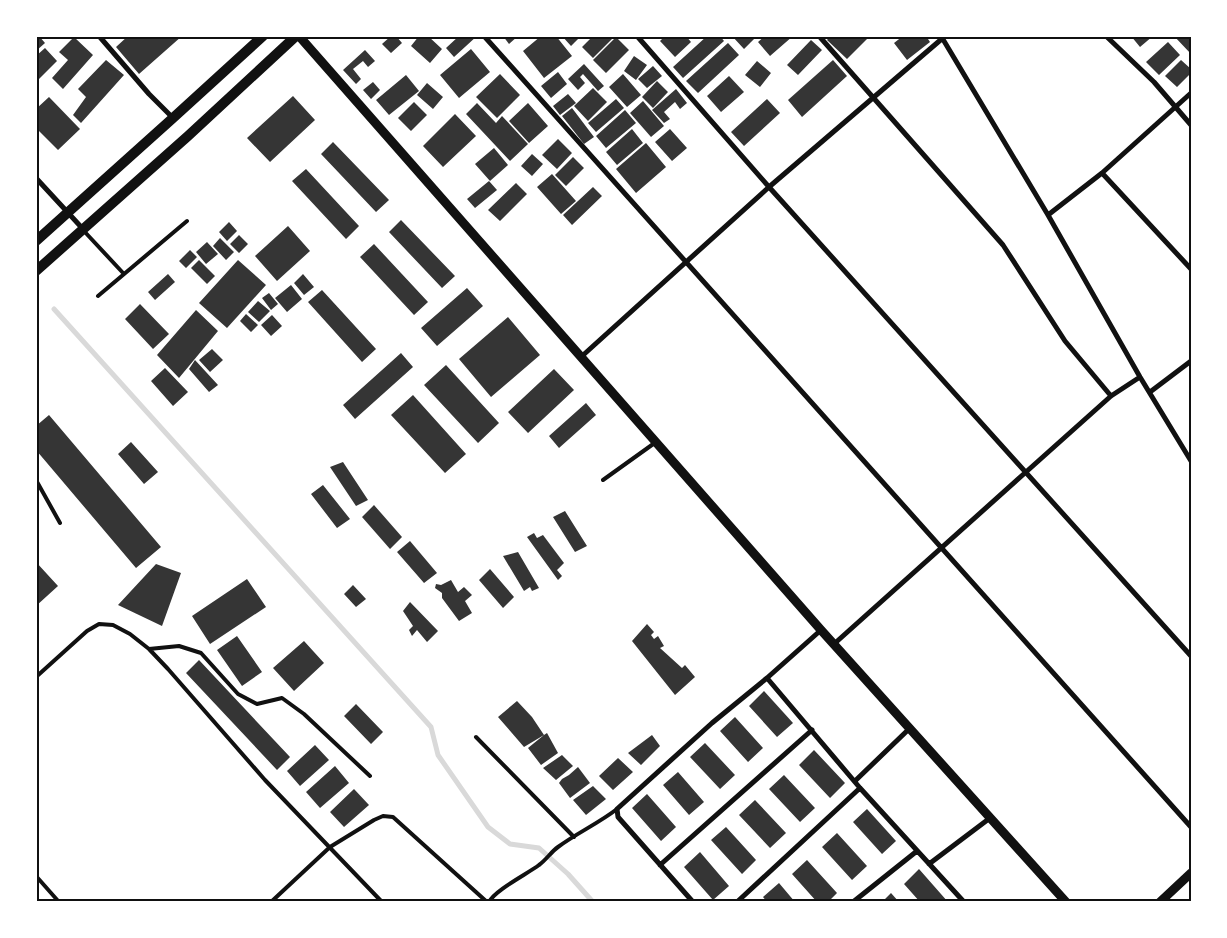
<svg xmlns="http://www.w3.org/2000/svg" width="1227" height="938" viewBox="0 0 1227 938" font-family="Lato,sans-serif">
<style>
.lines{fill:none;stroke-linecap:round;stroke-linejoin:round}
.stream{stroke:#d9d9d9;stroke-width:5}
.building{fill:#353535}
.service{stroke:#111;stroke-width:4}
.minor{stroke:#111;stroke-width:5}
.tertiary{stroke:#111;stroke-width:9}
.secondary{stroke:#111;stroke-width:10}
.neatline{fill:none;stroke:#111;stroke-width:2}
</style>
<rect width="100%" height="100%" fill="#fff"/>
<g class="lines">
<path class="stream" d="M54 309 431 727 438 755 488 827 510 844 539 848 568 874 593 902"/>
</g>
<path class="building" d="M36 36H39L45 43 36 51Z
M128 36H182L139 74 116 47Z
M391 36H396L402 43 391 53 382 44Z
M419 36H428L442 49 430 63 411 46Z
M459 36H477L454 57 446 48Z
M503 36H518L509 44Z
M541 36H556L572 56 544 78 523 51Z
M562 36H581L571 46Z
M593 36H615L593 58 582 47Z
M665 36H686L691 42 675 57 660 41Z
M707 36H720L724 41 683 78 673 67Z
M732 36H757L744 49Z
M765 36H793L770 56 758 42Z
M830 36H864L867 39 847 59 827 40Z
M903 36H926L930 42 907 60 894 43Z
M1131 36H1153L1140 47Z
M1174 36H1191V54Z
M74 37 93 55 63 89 52 78 68 60 59 52Z
M616 37 629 50 606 73 593 60Z
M811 40 822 50 798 75 787 65Z
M1168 42 1180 55 1159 75 1146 62Z
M728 43 739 55 698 93 686 81Z
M45 48 57 61 39 79 36 75V56Z
M471 49 490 72 459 98 440 75Z
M365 50 375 61 368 67 363 61 353 69 361 79 356 84 343 70Z
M634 56 647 65 636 80 624 71Z
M106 60 124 75 81 123 73 115 86 97 78 89Z
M833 60 847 76 802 117 788 100Z
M1181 60 1191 69V73L1177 87 1165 76Z
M757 61 771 73 760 87 745 75Z
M584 64 604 86 598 91 583 74 580 77 585 83 578 90 568 79Z
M653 66 662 76 647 88 638 79Z
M558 72 567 84 551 98 541 86Z
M500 74 520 95 497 118 476 97Z
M623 74 641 95 627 107 609 87Z
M406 75 419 91 389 115 376 100Z
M729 76 744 92 721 112 707 96Z
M657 81 668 92 653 108 642 97Z
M373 82 380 90 371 99 363 90Z
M427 83 443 97 433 109 417 95Z
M593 88 607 102 588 121 574 106Z
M676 89 687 103 680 109 675 102 664 112 670 119 664 123 652 110Z
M568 94 576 103 560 115 553 106Z
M293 96 315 120 270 162 247 138Z
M49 97 80 129 58 150 36 128V109Z
M616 99 624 108 596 132 588 123Z
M767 99 780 113 744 146 731 132Z
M643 101 664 126 651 137 630 113Z
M414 102 427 115 411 131 398 118Z
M477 103 496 123 502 116 528 144 510 161 466 114Z
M528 103 548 126 529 143 509 121Z
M572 108 594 137 584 144 562 116Z
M625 110 636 123 606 148 596 136Z
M455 114 476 136 443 167 423 146Z
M632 129 643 143 617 165 606 152Z
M670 129 687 148 672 161 655 142Z
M558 139 572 153 557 169 542 155Z
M333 142 389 200 376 212 321 154Z
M646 143 666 167 636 193 616 169Z
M494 148 508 165 490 181 475 164Z
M532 154 543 164 532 176 521 166Z
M573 157 584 168 566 186 555 175Z
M306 169 359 226 346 239 292 181Z
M552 174 576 201 561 214 537 187Z
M489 181 497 190 475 208 467 199Z
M516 183 527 194 500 221 488 210Z
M593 187 602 196 572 225 563 215Z
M401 220 455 276 442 288 389 232Z
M229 222 237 231 227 241 219 232Z
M288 226 310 251 277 281 255 256Z
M239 235 248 244 239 253 230 244Z
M220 238 234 252 226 260 213 246Z
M207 242 218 254 206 264 196 252Z
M374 244 428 302 414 315 360 257Z
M190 250 197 257 186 268 179 261Z
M199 260 215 276 207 284 191 268Z
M238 260 266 285 227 328 199 303Z
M168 274 175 282 155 300 148 292Z
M303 274 314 287 304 295 294 283Z
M291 285 302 299 287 312 275 298Z
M467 288 483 306 437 346 421 328Z
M322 290 376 349 362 362 308 302Z
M269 293 278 304 271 310 262 298Z
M258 301 270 311 259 322 248 312Z
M140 304 169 334 153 349 125 319Z
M196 310 218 331 179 378 157 355Z
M246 314 258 325 251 332 240 321Z
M272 315 282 326 271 336 261 325Z
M508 317 540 355 491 397 459 359Z
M212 349 223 360 210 372 199 360Z
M401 353 413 367 355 419 343 405Z
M195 360 218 385 209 392 189 369Z
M446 365 499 423 478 443 424 385Z
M165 368 188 392 173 406 151 381Z
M554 369 574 390 528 433 508 412Z
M413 395 466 454 445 473 391 415Z
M586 403 596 415 559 448 549 436Z
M49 415 161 547 136 568 36 450V426Z
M131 442 158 472 144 484 118 454Z
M343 462 368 500 356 506 330 467Z
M323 485 350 519 337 528 311 494Z
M374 505 402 537 390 549 362 517Z
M565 511 587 546 575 552 553 517Z
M534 533 537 538 543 535 564 563 557 570 562 576 558 580 527 537Z
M410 541 437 573 424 583 397 552Z
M518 552 539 588 532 591 530 587 524 591 503 556Z
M36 562 58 586 36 606Z
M156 564 181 573 162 626 118 605Z
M490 569 514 597 503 608 479 580Z
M247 579 266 607 210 644 192 616Z
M451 580 458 592 464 587 472 595 465 601 472 613 459 621 442 598V593L435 588 436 584 441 585Z
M353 585 366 599 356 607 344 594Z
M410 602 438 631 427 642 417 630 412 636 409 630 413 626 403 611Z
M647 624 654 632 651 635 654 639 658 636 664 646 660 648 682 668 685 665 695 677 675 695 632 641Z
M237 636 262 672 242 686 217 650Z
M304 641 324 663 294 691 273 668Z
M199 660 290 757 277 770 186 673Z
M764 691 793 723 777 737 749 706Z
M517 701 532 717 544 735 547 733 558 753 541 765 528 748 544 735 524 747 498 717Z
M356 704 383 732 371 744 344 716Z
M735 717 763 748 748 762 720 731Z
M652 735 660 746 641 765 628 753Z
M705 743 735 775 720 789 690 757Z
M315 745 329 760 300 786 287 771Z
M814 750 845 783 830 798 799 765Z
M562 755 573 766 556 780 543 768Z
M618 758 633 772 613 790 599 776Z
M335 766 349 783 320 808 306 792Z
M578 767 590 783 570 798 559 783 562 779 569 775Z
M678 772 704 802 689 815 663 785Z
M784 775 815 808 800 822 769 789Z
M593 786 606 799 586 815 573 800Z
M354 789 369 805 344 827 330 812Z
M647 794 676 827 661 841 632 808Z
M755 800 786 833 770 848 739 815Z
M867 809 896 841 882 854 853 822Z
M726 827 756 860 742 874 711 840Z
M837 833 867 866 852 880 822 847Z
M700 852 729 886 713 900 684 867Z
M807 860 837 893 828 902H817L792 874Z
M919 869 948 902H920L904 884Z
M779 883 795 902H767L763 897Z
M891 893 899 902H882Z"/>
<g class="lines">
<path class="service" d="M83 230 124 274
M98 296 187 221
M36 480 60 523
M603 480 656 442
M149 649 179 646 201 653 238 694 257 704 282 698 304 714 370 776
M36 677 87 631 99 624 113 625 130 634 149 649 168 669 265 780 382 902
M476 737 574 837
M36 876 59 902
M271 902 330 847 374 820 383 816 393 817 487 902
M489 902C495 890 527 874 539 865 546 860 551 852 558 847 577 833 599 823 617 809"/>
<path class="minor" d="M99 36 149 94 173 118
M484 36 1191 827
M637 36 769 187 1191 656
M819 36 1003 245 1065 341 1111 396
M941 36 1048 215 1140 377 1191 461
M1106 36 1154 82 1191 125
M1102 173 1191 269
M36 178 83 229
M1048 215 1102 173 1191 93
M581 357 769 187 944 37
M1150 392 1191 361
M834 644 1026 472 1111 396 1140 377
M767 678 860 788 964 902
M855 781 910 728
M929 864 990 818
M660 865 812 730
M693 902 618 817 617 809 712 723 767 678 821 630
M737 902 860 788
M853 902 917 851"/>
<path class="tertiary" d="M299 36 821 630 1066 902
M1160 902 1191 873"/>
<path class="secondary" d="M36 241 173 118 263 36
M36 271 188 136 296 36"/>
</g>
<rect width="1227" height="938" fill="none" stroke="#ffffff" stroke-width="75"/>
<rect x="38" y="38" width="1152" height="862" class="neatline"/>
</svg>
